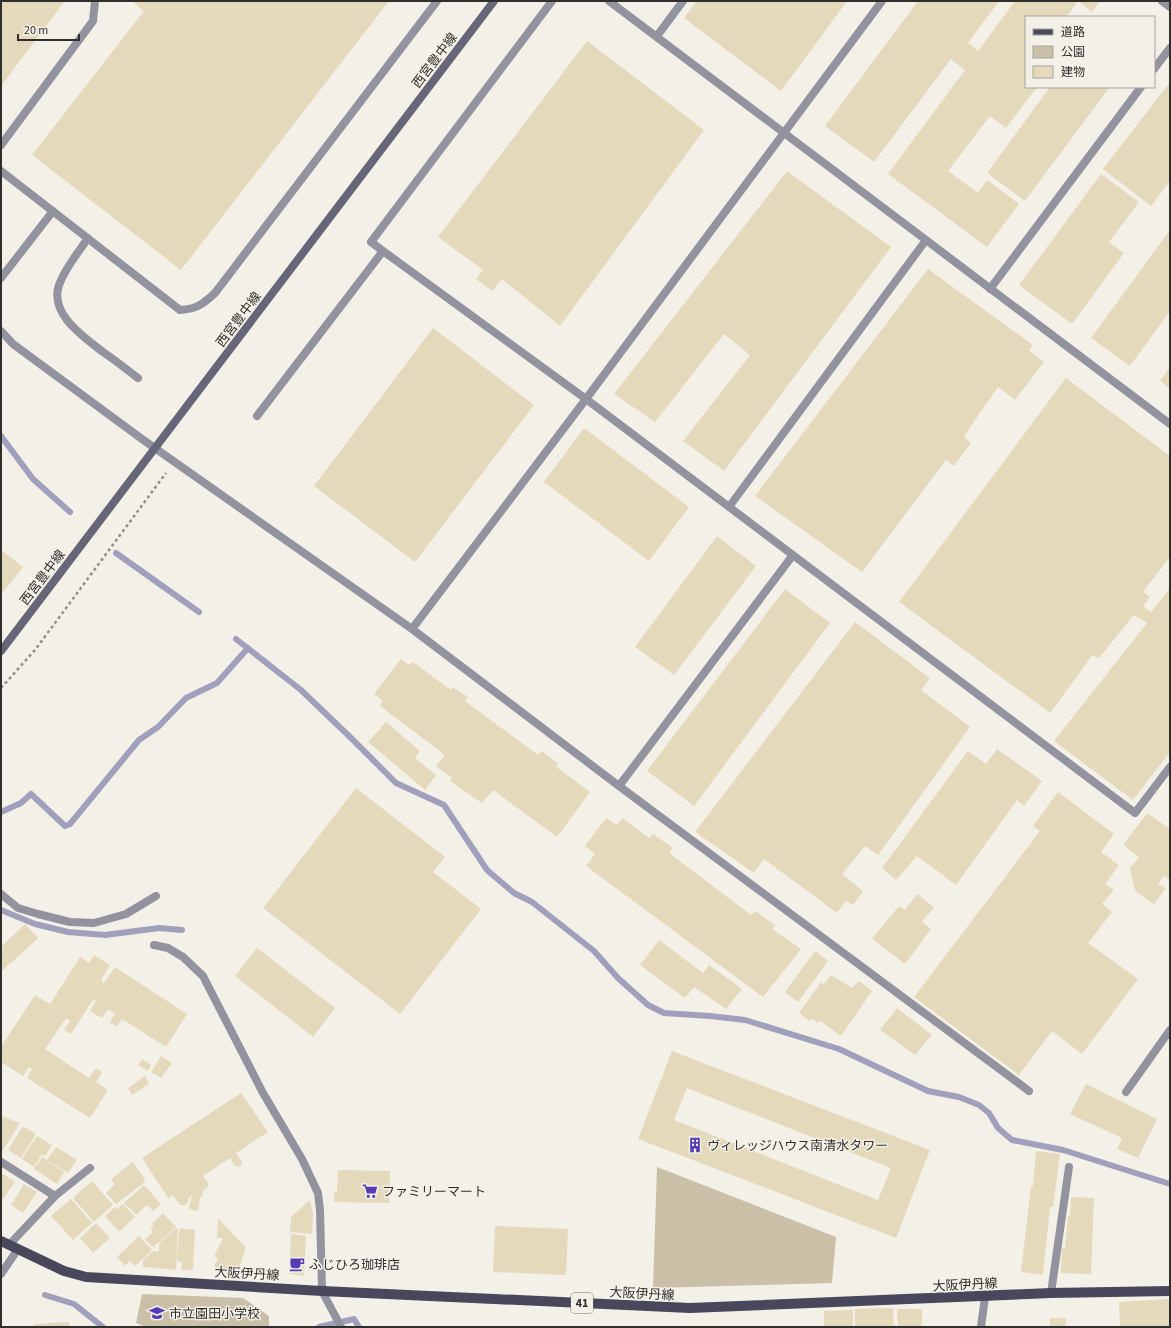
<svg xmlns="http://www.w3.org/2000/svg" width="1171" height="1328" viewBox="0 0 1171 1328" font-family="'Source Sans 3','Noto Sans JP',sans-serif">
<style>
.green{fill:#cac0a8}
.lines{fill:none;stroke-linecap:round;stroke-linejoin:round}
.stream{stroke:#a1a0bc;stroke-width:6}
.building{fill:#e5d9bc;fill-rule:evenodd}
.path{stroke:#918f89;stroke-width:2.5;stroke-dasharray:3 3;stroke-linecap:butt}
.service{stroke:#93929f;stroke-width:8}
.minor{stroke:#93929f;stroke-width:8}
.secondary{stroke:#676678;stroke-width:8}
.primary{stroke:#48475c;stroke-width:10}
.labels{text-anchor:middle;stroke-width:3;stroke-linejoin:round;paint-order:stroke}
.shield{fill:#f3f0e7;stroke:#6a6963;stroke-width:1}
.shield-label{font-size:12px;font-weight:bold;fill:#302f2b}
.street-label{font-size:13px;fill:#302f2b;stroke:#f3f0e7}
.poi-label{font-size:13px;fill:#302f2b;stroke:#f3f0e7;text-anchor:start}
</style>
<rect width="100%" height="100%" fill="#f3f0e7"/>
<path class="green" d="M657 1167 836 1237 832 1283 653 1288Z
M142 1294 243 1298 269 1316V1327H146L136 1323Z"/>
<g class="lines">
<path class="stream" d="M1 436 33 479 70 512
M116 553 199 612
M236 639 301 690 349 736 396 783 444 805 487 870 514 893 532 902 594 951 618 978 648 1005 664 1013 710 1016 745 1020 839 1049 928 1091 959 1097 979 1105 989 1113 998 1128 1012 1140 1063 1150 1170 1184
M1 812 21 803 31 794 65 826 70 824 139 740 158 727 186 698 217 683 248 648
M1 910 35 924 68 932 105 935 159 928 182 930
M45 1295 74 1304 103 1327
M319 1327 354 1319 359 1327"/>
</g>
<path class="building" d="M1 1H65L1 86Z
M132 1H389L181 270 32 155 144 11Z
M697 1H847L781 91 684 18Z
M918 1H999L968 43 978 51 1015 1H1100L1092 12 1078 1 1066 17H1026V87H1037L1006 128 990 116 948 171 978 193 987 180 1019 204 987 247 888 174 965 70 951 59 874 162 825 126Z
M587 41 704 130 560 326 502 279 492 291 476 279 483 270 438 237Z
M1170 82V181L1151 206 1103 169Z
M1050 87H1107L1109 88 1025 201 987 173Z
M787 171 891 247 724 471 683 441 750 355 724 334 655 422 614 394Z
M1101 174 1139 202 1109 242 1124 253 1072 324 1019 285Z
M1170 230V311L1130 366 1091 338Z
M928 269 1033 345 1029 350 1044 362 1015 400 998 387 964 436 971 443 954 466 946 460 862 572 755 496Z
M433 328 534 405 415 562 314 486Z
M1170 367V389L1160 381Z
M1066 378 1170 456V557L1143 592 1150 597 1143 606 1151 612 1170 588V752L1133 800 1054 741 1147 623 1134 615 1099 658 1092 656 1050 713 899 602Z
M584 428 689 507 649 561 544 482Z
M717 536 756 566 674 675 635 647Z
M1 550 23 567 1 595Z
M785 589 830 623 694 806 647 771Z
M855 622 930 678 921 690 970 727 878 855 865 846 842 874 863 891 853 905 846 901 837 913 764 859 754 873 695 832Z
M401 659 409 665 413 662 451 690 453 687 468 697 465 701 538 755 541 751 559 764 555 766 590 792 557 837 493 790 482 803 450 781 452 778 436 766 445 755 380 706 383 701 374 694Z
M386 722 420 751 415 758 436 775 425 790 368 742Z
M997 749 1042 781 1024 806 1017 800 956 885 917 856 896 880 882 868 968 751 986 764Z
M356 788 445 857 433 872 481 909 400 1014 263 908Z
M1058 792 1114 834 1101 852 1119 865 1105 884 1114 890 1102 904 1112 912 1088 943 1138 979 1082 1054 1052 1031 1019 1075 914 997 1040 831 1033 826Z
M1147 813 1170 829V880L1164 876 1158 884 1166 888 1154 904 1135 891 1130 868 1139 857 1123 845Z
M606 818 617 825 622 818 649 838 653 834 673 848 669 853 751 915 755 911 775 925 772 929 801 949 763 997 586 866 595 854 585 846Z
M917 894 934 907 922 922 931 929 905 964 872 939 899 906 905 910Z
M25 924 38 938 1 972V947Z
M659 940 703 973 709 965 742 989 726 1009 694 987 685 998 640 965Z
M257 948 335 1008 313 1037 235 976Z
M815 951 828 961 798 1002 785 992Z
M94 955 110 965 101 980 104 983 115 967 187 1014 166 1047 122 1019 117 1027 110 1022 115 1014 108 1009 102 1018 90 1011 96 1001 93 1000 71 1034 64 1030 70 1021 66 1018 45 1049 89 1078 96 1068 102 1072 96 1082 108 1090 90 1118 27 1078 32 1069 29 1067 23 1076 1 1062V1047L35 995 50 1004 80 957 89 963Z
M831 975 852 988 859 981 872 991 841 1036 820 1021 818 1023 812 1019 809 1021 799 1013 821 982 824 984Z
M897 1008 932 1035 915 1055 880 1030Z
M672 1051 930 1150 896 1238 638 1139ZM687 1088 891 1168 878 1200 674 1120Z
M161 1056 172 1063 161 1078 151 1072Z
M142 1059 151 1065 148 1071 138 1065Z
M145 1076 149 1084 132 1095 128 1088Z
M1086 1084 1157 1119 1138 1158 1117 1149 1122 1138 1070 1114Z
M241 1093 268 1132 236 1153 242 1162 241 1165 239 1167 235 1166 230 1158 203 1176 209 1185 203 1191 202 1198 200 1197 198 1211 189 1209 192 1195 188 1199V1202L185 1205H180L173 1195 168 1198 142 1158Z
M1 1116 20 1123 1 1153Z
M23 1126 36 1134 21 1158 8 1150Z
M37 1136 52 1145 45 1156 42 1154 34 1167 22 1159Z
M56 1147 77 1160 68 1173 47 1160Z
M1036 1151 1060 1154 1053 1207H1050L1043 1275 1021 1272 1031 1186H1033Z
M42 1157 64 1172 57 1184 34 1169Z
M133 1162 145 1180 144 1183 116 1204 106 1193 115 1184 111 1179Z
M338 1170 390 1171 389 1203 334 1202V1193L337 1192Z
M3 1174 15 1182 2 1200 1 1199V1176Z
M92 1181 113 1205 94 1222 73 1198Z
M24 1184 37 1192 23 1213 11 1205Z
M144 1185 161 1204 153 1211 147 1205 136 1215 124 1203Z
M1071 1197 1094 1198 1091 1274 1061 1273 1062 1248H1065L1068 1216H1070Z
M71 1199 92 1223 73 1240 51 1216Z
M310 1200 313 1213 312 1234 290 1232 291 1217Z
M123 1204 135 1217 119 1232 105 1216 115 1207 117 1209Z
M163 1213 176 1227 153 1247 145 1239 153 1232 150 1229 154 1226 152 1224Z
M218 1218 246 1248 237 1273 227 1272 214 1266 218 1258 214 1256 223 1239 217 1237Z
M96 1223 110 1238 93 1253 80 1238Z
M495 1226 568 1229 566 1275 493 1272Z
M176 1228 178 1229 176 1270 143 1267V1260L153 1251H159V1243Z
M180 1228 195 1230 193 1270H181L182 1262 177 1261 179 1231H180Z
M291 1234 306 1236 304 1276 289 1274Z
M139 1236 152 1250 135 1266 130 1261 125 1266 117 1257Z
M1170 1299V1327H1120L1119 1302Z
M893 1308 894 1327H855V1309Z
M897 1309H922V1327H898Z
M853 1310V1327H824V1311Z
M1050 1318H1066V1327H1050Z
M69 1322 70 1327H34V1324Z"/>
<g class="lines">
<path class="path" d="M1 688 35 650 166 473"/>
<path class="service" d="M609 1 1170 424
M1162 1 1170 7
M657 36 683 1
M1154 69 1170 48
M1 145 93 21 95 1
M1 171 180 310C197 309 203 304 215 293L437 1
M88 238C78 253 65 268 59 285 49 314 84 337 103 352 115 360 126 369 138 378
M383 251 586 399 1135 813 1170 767
M1 278 53 211
M990 289 1141 87
M1 331 13 344 142 439 412 629 619 786 1029 1091
M257 416 383 251 371 242 552 1
M729 507 926 240
M412 629 586 399 882 1
M619 786 793 555"/>
<path class="minor" d="M1 894 18 908 38 914 70 922 94 923 126 914 156 896
M154 945 168 948 183 957 203 976 263 1093 302 1159 318 1193 320 1210 322 1291 341 1327
M1126 1092 1170 1030
M1 1162 55 1196
M9 1245 55 1196 90 1168
M1 1274 18 1249
M1051 1293 1069 1167
M981 1327 985 1297"/>
<path class="secondary" d="M1 651 494 1"/>
<path class="primary" d="M1 1241 64 1271 86 1277 322 1291 690 1308 1051 1293 1170 1291"/>
</g>
<defs>
<g id="building-bare" transform="scale(1.2)"><path d="M-4-6H4V6H1V3H-1V6H-4ZM-2.5-4.3h1.7v1.8h-1.7ZM.8-4.3h1.7v1.8H.8ZM-2.5-1h1.7V.8h-1.7ZM.8-1h1.7V.8H.8Z" fill="#563cb4" stroke="#f3f0e7" stroke-width="2.5" paint-order="stroke"/></g>
<g id="supermarket-bare" transform="scale(1.2)"><path d="M-6-5.5h2.5l.6 2H6L4.5 2H-2.5L-4.4-4H-6ZM-1.5 3.2a1.3 1.3 0 1 0 .1 0ZM3 3.2a1.3 1.3 0 1 0 .1 0Z" fill="#563cb4" stroke="#f3f0e7" stroke-width="2.5" paint-order="stroke"/></g>
<g id="cafe-bare" transform="scale(1.2)"><path d="M-5.5-4.5H6V0H3Q3 3.5 0 3.5H-2.5Q-5.5 3.5-5.5 0ZM3-3.2v2h1.7v-2ZM-6 4.5H4V6H-6Z" fill="#563cb4" stroke="#f3f0e7" stroke-width="2.5" paint-order="stroke"/></g>
<g id="school-bare" transform="scale(1.2)"><path d="M0-5L7-2L0 1L-7-2ZM-4 1L0 2.5L4 1V4Q0 6-4 4Z" fill="#563cb4" stroke="#f3f0e7" stroke-width="2.5" paint-order="stroke"/></g>
</defs>
<g fill-rule="evenodd">
<use href="#building-bare" x="695" y="1145"/>
<use href="#supermarket-bare" x="370" y="1191"/>
<use href="#cafe-bare" x="297" y="1264"/>
<use href="#school-bare" x="157" y="1313"/>
</g>
<g class="labels">
<rect class="shield" x="571" y="1293" width="22" height="20" rx="3"/>
<g class="shield-label">
<text x="582" y="1307">41</text>
</g>
<g class="street-label">
<text transform="translate(434 60) rotate(-53)" y="5">西宮豊中線</text>
<text transform="translate(238 319) rotate(-53)" y="5">西宮豊中線</text>
<text transform="translate(42 577) rotate(-53)" y="5">西宮豊中線</text>
<text transform="translate(247 1273) rotate(3)" y="5">大阪伊丹線</text>
<text transform="translate(965 1284) rotate(-3)" y="5">大阪伊丹線</text>
<text transform="translate(642 1293) rotate(3)" y="5">大阪伊丹線</text>
</g>
<g class="poi-label">
<text x="707" y="1150">ヴィレッジハウス南清水タワー</text>
<text x="382" y="1196">ファミリーマート</text>
<text x="309" y="1269">ふじひろ珈琲店</text>
<text x="169" y="1318">市立園田小学校</text>
</g>
</g>
<rect width="1171" height="1328" fill="none" stroke="#302f2b" stroke-width="4"/>
<rect x="1025" y="16" width="130" height="72" fill="#f3f0e7" stroke="#a5a39c"/>
<rect x="1033" y="29" width="20" height="6" fill="#48475c" stroke="#a5a39c"/>
<text x="1061" y="36" font-size="12" fill="#302f2b">道路</text>
<rect x="1033" y="46" width="20" height="12" fill="#cac0a8" stroke="#a5a39c"/>
<text x="1061" y="56" font-size="12" fill="#302f2b">公園</text>
<rect x="1033" y="66" width="20" height="12" fill="#e5d9bc" stroke="#a5a39c"/>
<text x="1061" y="76" font-size="12" fill="#302f2b">建物</text>
<path d="M18 34v6h61v-6" fill="none" stroke="#302f2b" stroke-width="2"/>
<text x="24" y="34" font-size="12" fill="#302f2b" stroke="#f3f0e7" stroke-width="3" paint-order="stroke">20 m</text>
</svg>
